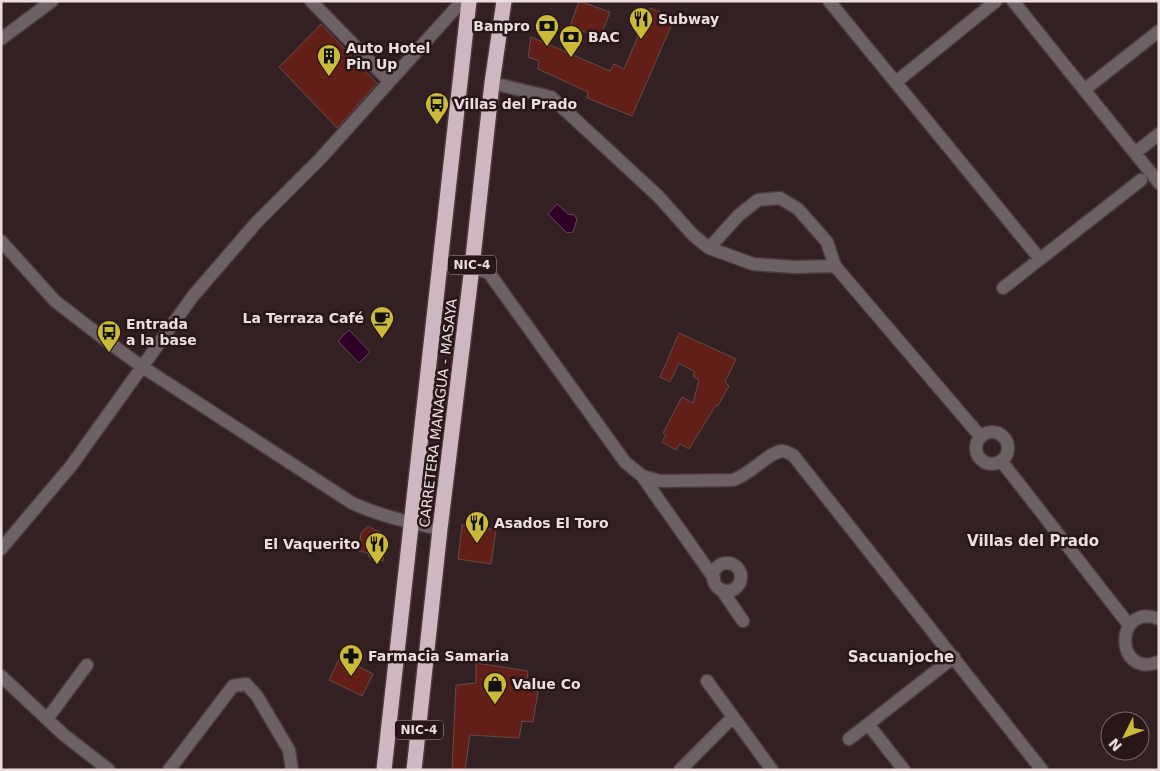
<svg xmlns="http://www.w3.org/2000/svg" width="1160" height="771" viewBox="0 0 1160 771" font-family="'DejaVu Sans',sans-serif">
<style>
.water{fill:#2e0028;stroke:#67435f}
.building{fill:#621f18;stroke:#624d49}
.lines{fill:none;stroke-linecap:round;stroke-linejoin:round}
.minor-casing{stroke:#4c3b3c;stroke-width:15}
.highway-casing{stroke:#4c3b3c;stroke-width:18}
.minor{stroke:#6c6266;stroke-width:12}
.highway{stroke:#ceb7c0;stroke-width:15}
.labels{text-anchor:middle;stroke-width:5;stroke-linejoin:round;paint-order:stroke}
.shield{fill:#281619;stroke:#b0a2a4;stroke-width:1}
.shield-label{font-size:12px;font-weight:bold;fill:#ebdedf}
.poi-label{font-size:14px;font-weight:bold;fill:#ebdedf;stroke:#281619;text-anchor:start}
.street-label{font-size:14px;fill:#ebdedf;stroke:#281619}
.neighbourhood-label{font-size:15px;font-weight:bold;fill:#ebdedf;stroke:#281619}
</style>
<rect width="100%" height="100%" fill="#322022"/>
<path class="water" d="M557 204 568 214 574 215 577 219 573 232 567 233 548 214Z
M349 330 370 352 359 363 338 341Z"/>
<path class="building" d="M579 1 610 12 600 38 570 26Z
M650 8 675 17 632 116 587 98 588 92 538 69 539 61 528 57 531 37 610 71 614 64 624 69Z
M321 24 377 83 337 128 279 67Z
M679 333 736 359 725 382 729 386 718 406 716 405 689 449 680 444 676 450 662 442 666 435 663 433 682 397 693 403 699 380 693 376 695 372 679 363 670 382 660 377Z
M462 525 496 530 491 564 458 559Z
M368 526 385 535 383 561 369 557 368 553 359 551 361 533Z
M340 657 373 674 362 696 329 680Z
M476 663 528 671 526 688 538 692 533 722 522 721 519 738 470 735 465 770H452L456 685 476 683Z"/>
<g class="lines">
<g class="minor-casing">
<path id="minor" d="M311 1 389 81
M829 1 1040 259
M1013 1 1159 183
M1 39 52 1
M896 82 996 1
M492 83 551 97 658 196 693 235 709 248 753 264 795 267 835 266
M1084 90 1159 31
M1135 153 1159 134
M1 241 55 301 107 341 141 366 352 503C380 516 410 523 440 529
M709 248 739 215 758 200 780 198 798 209 827 242 835 266 981 437
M472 267 489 273 625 462 642 476 660 481 733 480C750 475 769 452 782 451 786 451 790 454 793 455L1042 770
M1003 288 1141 180
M976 448a16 16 0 1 1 32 0a16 16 0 1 1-32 0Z
M1002 462 1129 625
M642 476 714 578
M1 549 71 466 193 296 256 223 320 159 462 1
M713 577a14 14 0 1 1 28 0a14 14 0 1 1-28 0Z
M721 589 743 621
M1159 619C1115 601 1113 679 1159 662
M1 676 64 735 109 770
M707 681 772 770
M47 719 87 665
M868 724 904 770
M849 739 954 657
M169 770 233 686 246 684 257 696 289 750 292 770
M680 770 733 717"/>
</g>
<g class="highway-casing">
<path id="highway" d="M384 770 469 1
M414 770 440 529 472 267 492 83 504 1"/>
</g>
<use href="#minor" class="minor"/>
<use href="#highway" class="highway"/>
</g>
<defs>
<g id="restaurant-pin" transform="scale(1.25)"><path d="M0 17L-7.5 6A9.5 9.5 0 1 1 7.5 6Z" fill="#c9ba3a" stroke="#281619"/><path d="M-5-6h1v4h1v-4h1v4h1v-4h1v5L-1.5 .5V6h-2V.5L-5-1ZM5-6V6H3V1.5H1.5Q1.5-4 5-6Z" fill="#111"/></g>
<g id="bank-pin" transform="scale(1.25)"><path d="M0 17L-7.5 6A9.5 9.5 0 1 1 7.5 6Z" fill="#c9ba3a" stroke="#281619"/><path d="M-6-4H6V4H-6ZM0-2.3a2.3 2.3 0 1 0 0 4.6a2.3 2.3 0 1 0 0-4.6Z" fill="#111"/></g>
<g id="building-pin" transform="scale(1.25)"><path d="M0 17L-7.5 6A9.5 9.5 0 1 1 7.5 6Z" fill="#c9ba3a" stroke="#281619"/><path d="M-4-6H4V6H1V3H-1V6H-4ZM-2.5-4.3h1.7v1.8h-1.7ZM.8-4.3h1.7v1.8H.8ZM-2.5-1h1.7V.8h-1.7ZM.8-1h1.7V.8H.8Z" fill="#111"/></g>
<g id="bus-pin" transform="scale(1.25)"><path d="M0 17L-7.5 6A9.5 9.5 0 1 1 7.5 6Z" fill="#c9ba3a" stroke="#281619"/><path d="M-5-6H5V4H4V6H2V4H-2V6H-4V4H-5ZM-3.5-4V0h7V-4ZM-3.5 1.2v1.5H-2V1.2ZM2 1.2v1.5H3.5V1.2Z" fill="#111"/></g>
<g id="cafe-pin" transform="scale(1.25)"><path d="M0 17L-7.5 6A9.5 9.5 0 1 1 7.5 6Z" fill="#c9ba3a" stroke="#281619"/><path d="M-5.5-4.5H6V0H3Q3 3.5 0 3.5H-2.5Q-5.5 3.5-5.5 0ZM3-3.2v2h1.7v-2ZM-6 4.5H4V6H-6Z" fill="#111"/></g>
<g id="pharmacy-pin" transform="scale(1.25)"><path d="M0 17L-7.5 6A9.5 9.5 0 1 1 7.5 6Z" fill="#c9ba3a" stroke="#281619"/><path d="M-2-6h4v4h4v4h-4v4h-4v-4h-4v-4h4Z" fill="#111"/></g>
<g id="shop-pin" transform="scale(1.25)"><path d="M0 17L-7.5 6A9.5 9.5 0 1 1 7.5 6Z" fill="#c9ba3a" stroke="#281619"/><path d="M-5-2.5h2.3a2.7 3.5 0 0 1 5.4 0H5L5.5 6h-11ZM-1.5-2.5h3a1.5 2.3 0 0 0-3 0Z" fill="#111"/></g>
</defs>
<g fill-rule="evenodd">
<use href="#restaurant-pin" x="641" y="19"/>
<use href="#bank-pin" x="547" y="26"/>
<use href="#bank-pin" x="571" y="37"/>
<use href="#building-pin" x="329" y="56"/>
<use href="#bus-pin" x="437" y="104"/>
<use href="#cafe-pin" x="382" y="318"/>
<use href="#bus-pin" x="109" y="332"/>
<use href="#restaurant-pin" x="477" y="523"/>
<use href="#restaurant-pin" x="377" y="544"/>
<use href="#pharmacy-pin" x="351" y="656"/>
<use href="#shop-pin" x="495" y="684"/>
</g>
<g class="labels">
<g class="shield">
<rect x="448" y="255.5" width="48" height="19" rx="4"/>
<rect x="395" y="720.5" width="48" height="19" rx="4"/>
</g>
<g class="shield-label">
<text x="472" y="269">NIC-4</text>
<text x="419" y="734">NIC-4</text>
</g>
<g class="poi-label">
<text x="658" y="24">Subway</text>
<text x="530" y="31" text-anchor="end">Banpro</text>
<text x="588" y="42">BAC</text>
<text x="346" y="53">Auto Hotel<tspan x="346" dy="16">Pin Up</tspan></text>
<text x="454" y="109">Villas del Prado</text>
<text x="364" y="323" text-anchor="end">La Terraza Café</text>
<text x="126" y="329">Entrada<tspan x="126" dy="16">a la base</tspan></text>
<text x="494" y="528">Asados El Toro</text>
<text x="360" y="549" text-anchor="end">El Vaquerito</text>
<text x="368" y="661">Farmacia Samaria</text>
<text x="512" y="689">Value Co</text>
</g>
<g class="street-label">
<text transform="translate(438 413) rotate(-83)" y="5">CARRETERA MANAGUA - MASAYA</text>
</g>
<g class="neighbourhood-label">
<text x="1033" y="546">Villas del Prado</text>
<text x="901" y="662">Sacuanjoche</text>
</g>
</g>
<rect width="1160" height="771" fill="none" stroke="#ebdedf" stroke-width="5"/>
<g transform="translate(1125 736) rotate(228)"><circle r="24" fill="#281619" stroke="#766668"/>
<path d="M0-4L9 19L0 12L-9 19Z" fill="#c9ba3a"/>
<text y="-8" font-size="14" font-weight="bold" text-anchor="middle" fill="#ebdedf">N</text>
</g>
</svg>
